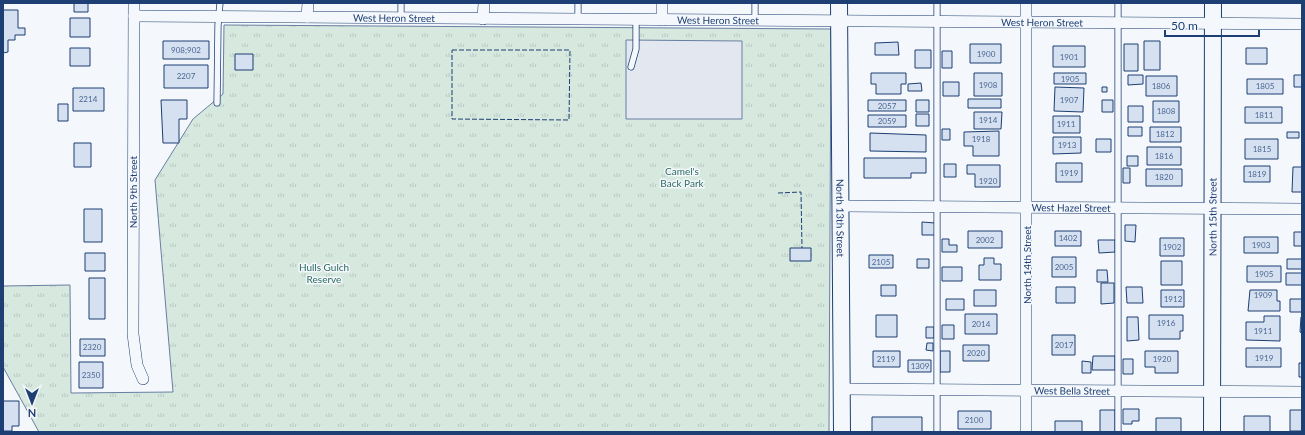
<svg xmlns="http://www.w3.org/2000/svg" width="1305" height="435" viewBox="0 0 1305 435" font-family="Lato,sans-serif">
<style>
.park{fill:url(#park-tufts);stroke:#687fa3}
.parking{fill:#e3e8f0;stroke:#687fa3}
.building{fill:#d5e0f0;stroke:#1d3f73}
.lines{fill:none;stroke-linecap:round;stroke-linejoin:round}
.lane-casing{stroke:#1d3f73;stroke-width:7}
.street-casing{stroke:#1d3f73;stroke-width:12}
.secondary-casing{stroke:#1d3f73;stroke-width:18}
.lane{stroke:#f4f7fb;stroke-width:5.5}
.street{stroke:#f4f7fb;stroke-width:11}
.secondary{stroke:#f4f7fb;stroke-width:16}
.fence{stroke:#1d3f73;stroke-width:1;stroke-dasharray:5 2;stroke-linecap:butt}
.labels{text-anchor:middle;stroke-width:3;stroke-linejoin:round;paint-order:stroke}
.number-label{font-size:8px;fill:#4b6792}
.street-label{font-size:10px;fill:#1d3f73;stroke:#f4f7fb}
.park-label{font-size:10px;fill:#2c6c60;stroke:#f4f7fb}
</style>
<defs>
<pattern id="park-tufts" width="24" height="20" patternUnits="userSpaceOnUse"><rect width="24" height="20" fill="#d7e8df"/><path d="M3 7l-1-3M5 7V3M7 7l1-3M15 17l-1-3M17 17v-4M19 17l1-3" fill="none" stroke="#b8c8c3"/></pattern>
</defs>
<rect width="100%" height="100%" fill="#f4f7fb"/>
<path class="park" d="M224 25 831 29 829 432H39L3 367V286L70 285 71 393 173 392 155 180 193 119 223 94Z"/>
<path class="parking" d="M626 40 742 41V119H626Z"/>
<path class="building" d="M74 3H88V12H74Z
M3 10H18V28H25V35H15V40H8V52L3 53Z
M70 18H90V37H70Z
M163 41H209V59H163Z
M1144 41H1160V70H1144Z
M898 42 899 55H875V43Z
M970 44H1001V63H970Z
M1124 44H1138V71H1124Z
M1053 46H1085V67H1053Z
M70 48H90V66H70Z
M1246 48H1267V64H1246Z
M915 50H931V68H915Z
M942 51H952V68H942Z
M235 54H253V70H235Z
M164 65H208V88H164Z
M871 73H906V84H901V94H876V84H871Z
M974 73H1002V96H974Z
M1054 73H1086V84H1054Z
M1128 75H1143V84L1128 85Z
M1294 75H1302V87H1294Z
M1146 76H1177V96H1146Z
M1247 79H1283V94H1247Z
M943 82H959V96H943Z
M921 83 922 91H908V84Z
M1055 87 1084 88 1083 112 1054 111Z
M1102 87H1107V92H1102Z
M73 88H104V111H73Z
M968 99H1001V108H968Z
M161 100H187V119H179V143H163Z
M868 100H906V111H868Z
M916 100H929V112H916Z
M1102 100H1113V112H1102Z
M1153 101H1179V122H1153Z
M58 104H68V121H58Z
M1128 106H1143V122H1128Z
M1245 107H1282V123H1245Z
M974 112H1002L1001 129H974Z
M916 114H929V126H916Z
M868 115H906V127H868Z
M1053 116H1080V133H1053Z
M1128 127H1142V136H1128Z
M1150 127H1181V142H1150Z
M942 129H950V140H942Z
M999 131V156H973V146H964V132Z
M1287 132H1299V138H1287Z
M870 133 926 135V152L870 151Z
M1053 137H1081V153L1053 154Z
M1096 139H1111V152H1096Z
M1245 139H1278V159H1245Z
M74 143H91V167H74Z
M1147 147H1181V165H1147Z
M1127 156H1138V166H1127Z
M864 158H926V173H911V178H864Z
M1056 163H1082V182H1056Z
M944 164H956V177H944Z
M967 165H1000V187H975V174H967Z
M1244 166H1270V182H1244Z
M1293 167H1302V192H1292Z
M1123 168H1130V183H1123Z
M1146 169H1182V186H1146Z
M84 209H102V242H84Z
M922 222 935 223V235H922Z
M1125 225H1136L1135 242 1125 241Z
M968 231H1002V248H968Z
M1055 231H1081V246H1055Z
M1294 232H1302V246H1294Z
M1244 237H1278V253H1244Z
M1160 238H1184V256H1160Z
M942 239H949V245H957V252H942Z
M1098 240H1115V252L1099 253Z
M790 248H811V261H790Z
M85 253H105V271H85Z
M869 255H893V268H869Z
M1052 257H1076V277H1052Z
M984 258H994V264H1001V280H979V265H984Z
M917 259H929V268H917Z
M1287 259H1302V269H1287Z
M1161 261H1182V285H1161Z
M1247 266H1281V282H1247Z
M942 267H962V281H942Z
M1097 270H1107L1108 282H1097Z
M1286 273H1302V285H1286Z
M89 278H105V319H89Z
M1101 283H1114V303L1101 304Z
M881 285H896V296H881Z
M1056 287H1075V303H1056Z
M1126 287H1142L1143 303H1127Z
M974 290H996V306H974Z
M1161 290H1184V307H1161Z
M1250 290H1277V301H1280V311H1248Z
M946 299H964V310H946Z
M1290 299H1302V312H1290Z
M965 314H997V334H965Z
M876 315H897V337H876Z
M1149 315H1183V331H1180V339H1149Z
M1264 316H1280V341L1246 340V322H1264Z
M1127 317H1138L1139 340 1127 341Z
M1301 317H1302V333L1300 332Z
M942 325H954V339H942Z
M926 327H934V338H926Z
M1052 335H1075V355H1052Z
M80 339H105V356H80Z
M927 343H933V351L926 350Z
M963 345H989V361H963Z
M1246 348H1281V367H1246Z
M873 351H900V367H873Z
M940 351H950V372H940Z
M1145 351H1178V373H1155V367H1145Z
M1093 356H1115V370H1092Z
M1123 359H1133V374H1123Z
M908 360H931V372H908Z
M1082 361 1091 362V373H1082Z
M79 362H103V388H79Z
M1299 363H1302V377H1299Z
M3 401H19V426H12V431H3Z
M1123 409H1139V421H1132V424H1123Z
M1100 410H1115V432H1100Z
M1290 410H1302V431H1290Z
M958 411H991V429H958Z
M1244 416H1270V432H1244Z
M872 417H922V432H872Z
M1156 418H1181V432H1156Z
M1055 421H1082V432H1055Z"/>
<g class="lines">
<g class="lane-casing">
<path id="lane" d="M578 3V19
M937 3V432
M1118 3V432
M401 18V3
M755 20V3
M631 67 636 49V20
M217 103 218 25 220 3"/>
</g>
<g class="street-casing">
<g id="street">
<path d="M134 3 133 334 137 365 143 379"/>
<path d="M662 3V20"/>
<path d="M1026 3V432"/>
<path id="s1" d="M134 16 1302 24"/>
<path d="M307 17 308 3"/>
<path d="M483 19 484 3"/>
<path id="s2" d="M840 206 1302 209"/>
<path id="s3" d="M842 389 1302 392"/>
</g>
</g>
<g class="secondary-casing">
<g id="secondary">
<path id="s4" d="M839 3 842 432"/>
<path id="s5" d="M1212 432 1213 3"/>
</g>
</g>
<use href="#lane" class="lane"/>
<use href="#street" class="street"/>
<use href="#secondary" class="secondary"/>
<path class="fence" d="M452 50H570L569 120 452 119Z
M778 193 801 192 802 248"/>
</g>
<g class="labels">
<g class="number-label">
<text x="186" y="53">908;902</text>
<text x="986" y="57">1900</text>
<text x="1069" y="60">1901</text>
<text x="186" y="79">2207</text>
<text x="1070" y="82">1905</text>
<text x="988" y="88">1908</text>
<text x="1161" y="89">1806</text>
<text x="1265" y="89">1805</text>
<text x="88" y="102">2214</text>
<text x="1069" y="103">1907</text>
<text x="887" y="109">2057</text>
<text x="1166" y="114">1808</text>
<text x="1264" y="118">1811</text>
<text x="988" y="123">1914</text>
<text x="887" y="124">2059</text>
<text x="1066" y="127">1911</text>
<text x="1165" y="137">1812</text>
<text x="981" y="142">1918</text>
<text x="1067" y="148">1913</text>
<text x="1262" y="152">1815</text>
<text x="1164" y="159">1816</text>
<text x="1069" y="176">1919</text>
<text x="1257" y="177">1819</text>
<text x="1164" y="180">1820</text>
<text x="988" y="184">1920</text>
<text x="1068" y="241">1402</text>
<text x="985" y="243">2002</text>
<text x="1261" y="248">1903</text>
<text x="1172" y="250">1902</text>
<text x="881" y="265">2105</text>
<text x="1064" y="270">2005</text>
<text x="1264" y="277">1905</text>
<text x="1263" y="298">1909</text>
<text x="1173" y="302">1912</text>
<text x="1166" y="326">1916</text>
<text x="981" y="327">2014</text>
<text x="1263" y="334">1911</text>
<text x="1064" y="348">2017</text>
<text x="92" y="350">2320</text>
<text x="976" y="356">2020</text>
<text x="1264" y="361">1919</text>
<text x="886" y="362">2119</text>
<text x="1162" y="362">1920</text>
<text x="920" y="369">1309</text>
<text x="91" y="378">2350</text>
<text x="974" y="423">2100</text>
</g>
<g class="street-label">
<text dy="4" stroke="none"><textPath href="#s1" startOffset="260">West Heron Street</textPath></text>
<text dy="4" stroke="none"><textPath href="#s1" startOffset="584">West Heron Street</textPath></text>
<text dy="4" stroke="none"><textPath href="#s1" startOffset="908">West Heron Street</textPath></text>
<text transform="translate(133 192) rotate(-90)" y="4">North 9th Street</text>
<text dy="4" stroke="none"><textPath href="#s2" startOffset="231">West Hazel Street</textPath></text>
<text dy="4" stroke="none"><textPath href="#s4" startOffset="215">North 13th Street</textPath></text>
<text dy="4" stroke="none"><textPath href="#s5" startOffset="215">North 15th Street</textPath></text>
<text transform="translate(1027 265) rotate(-90)" y="4">North 14th Street</text>
<text dy="4" stroke="none"><textPath href="#s3" startOffset="230">West Bella Street</textPath></text>
</g>
<g class="park-label">
<text x="682" y="175">Camel's<tspan x="682" dy="12">Back Park</tspan></text>
<text x="324" y="271">Hulls Gulch<tspan x="324" dy="12">Reserve</tspan></text>
</g>
</g>
<rect width="1305" height="435" fill="none" stroke="#1d3f73" stroke-width="8"/>
<g transform="translate(32 403) rotate(180)" stroke="#f4f7fb" stroke-width="3" paint-order="stroke">
<path d="M0-3L7 15L0 10L-7 15Z" fill="#1d3f73"/>
<text y="-6" font-size="11" font-weight="bold" text-anchor="middle" fill="#1d3f73">N</text>
</g>
<path d="M1165 30v6h94v-6" fill="none" stroke="#1d3f73" stroke-width="2"/>
<text x="1171" y="30" font-size="12" fill="#1d3f73" stroke="#f4f7fb" stroke-width="3" paint-order="stroke">50 m</text>
</svg>
